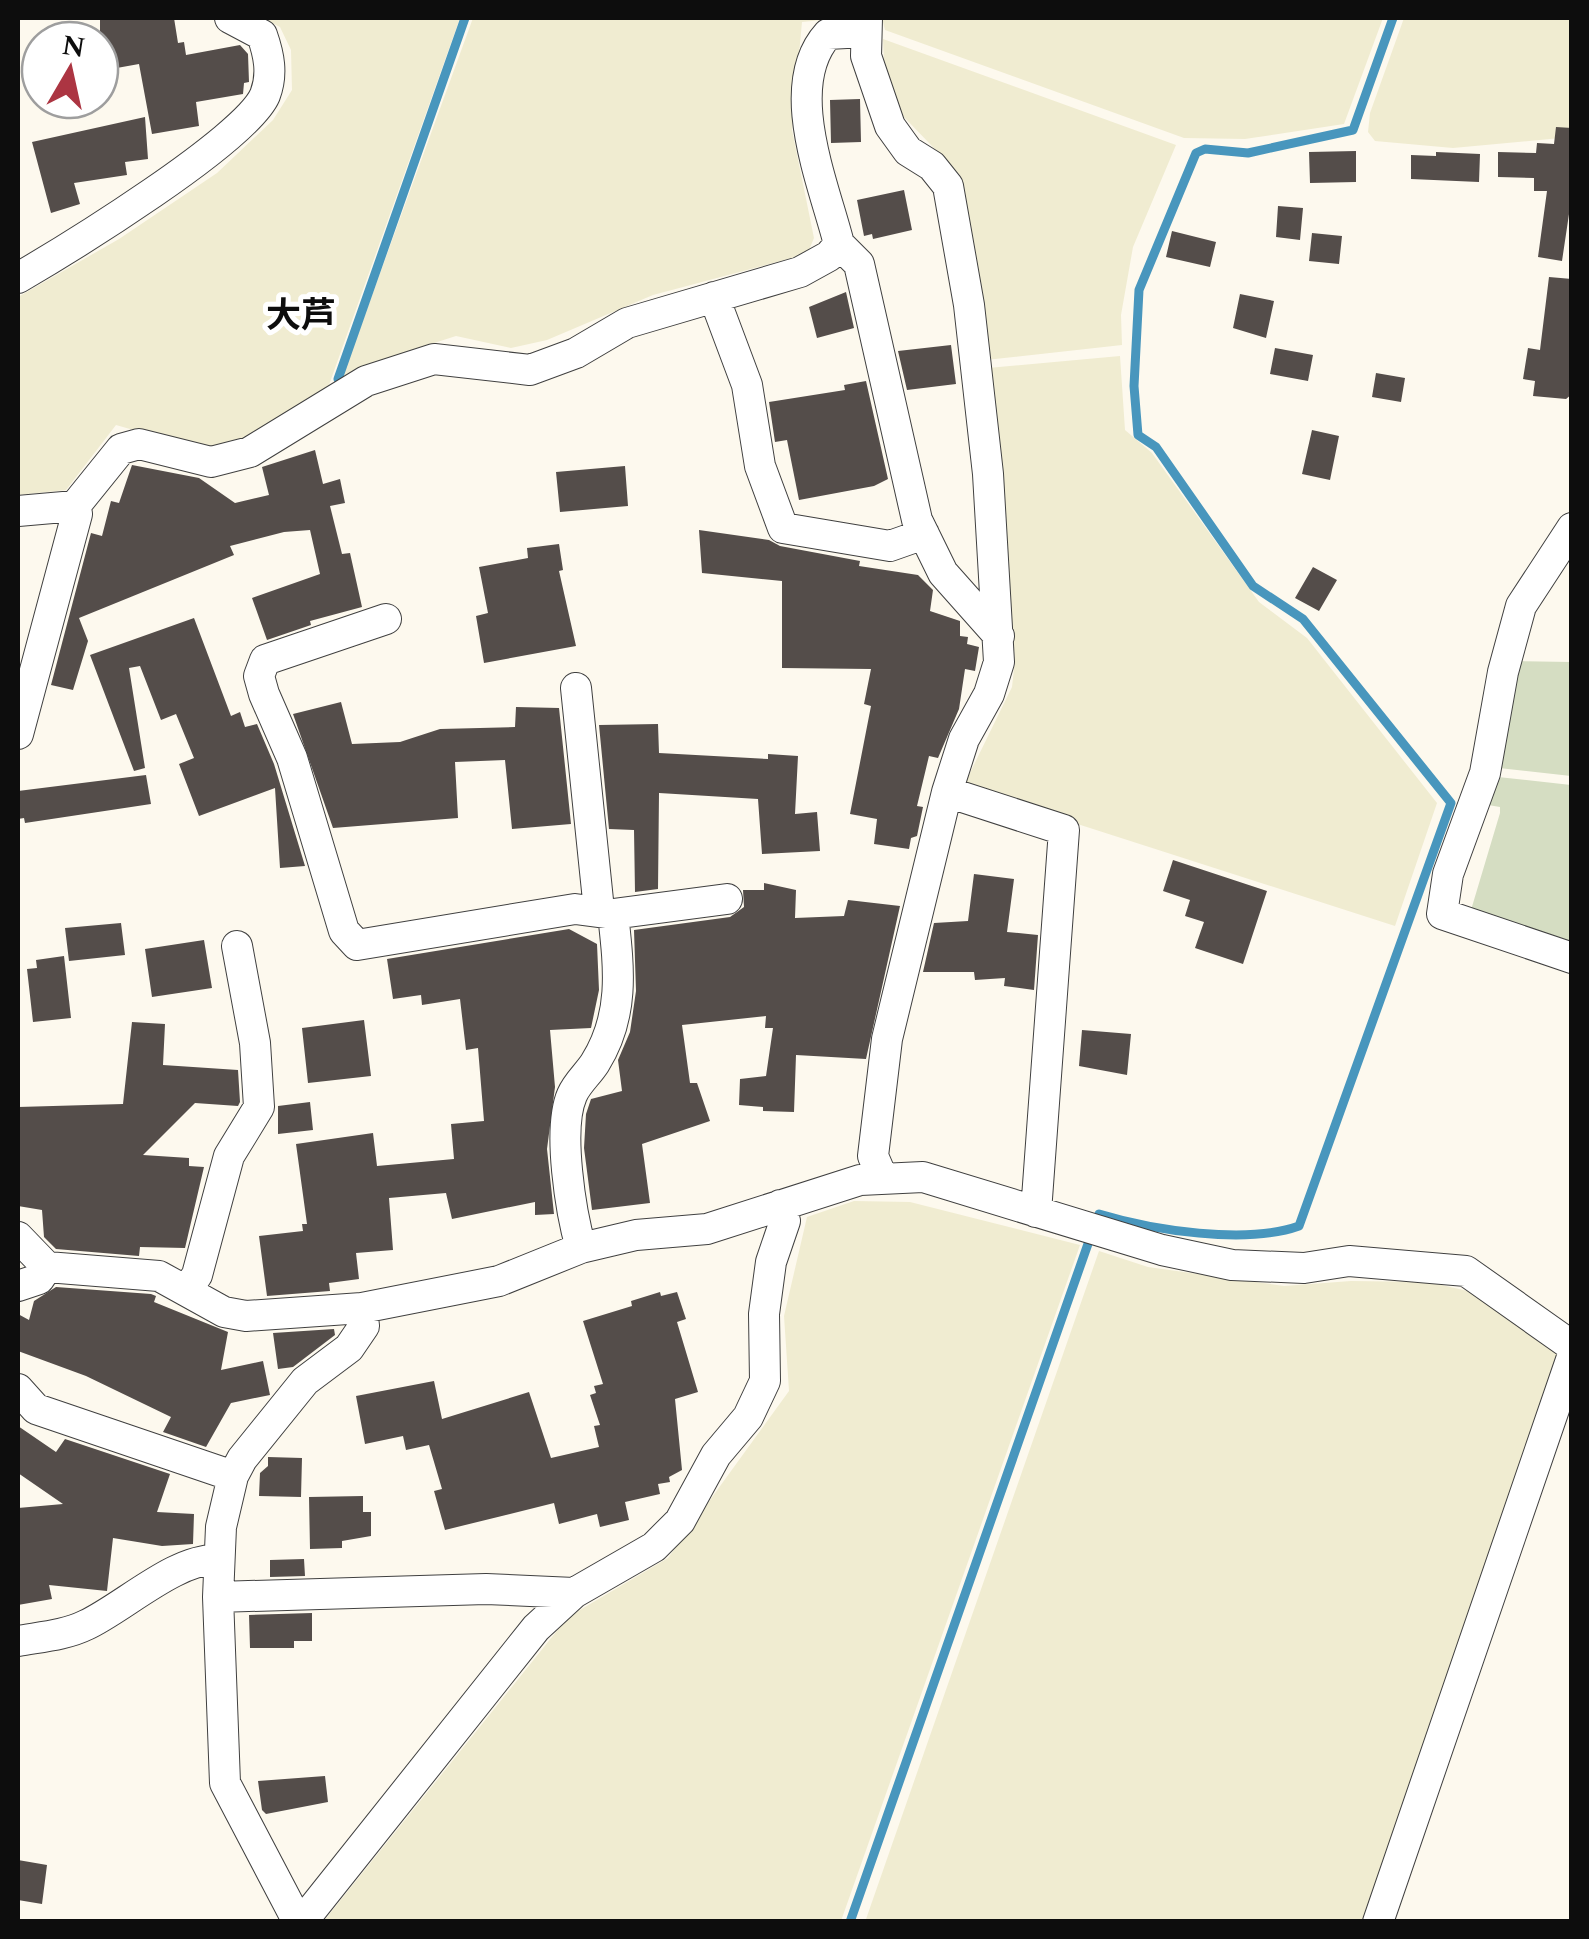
<svg xmlns="http://www.w3.org/2000/svg" width="1589" height="1939" viewBox="0 0 1589 1939" font-family="Spectral,'Noto Sans JP',serif">
<style>
.farmland{fill:#f0ecd1}
.cemetery{fill:#d5ddc2}
.lines{fill:none;stroke-linecap:round;stroke-linejoin:round}
.stream{stroke:#4896bd;stroke-width:9}
.building{fill:#544d4a}
.minor-casing{stroke:#404040;stroke-width:32}
.minor{stroke:#fff;stroke-width:30}
.labels{text-anchor:middle;stroke-width:10;stroke-linejoin:round;paint-order:stroke}
.neighbourhood-label{font-size:35px;font-weight:bold;fill:#0d0d0d;stroke:#fff}
</style>
<rect width="100%" height="100%" fill="#fdf9ee"/>
<path class="farmland" d="M262 18H460L329 385 274 425 228 448 200 449 116 425 66 490 18 495V297L119 239 217 173 273 120 292 90 291 50 280 27Z
M473 18H843L802 22 792 130 814 238 809 250 792 258 653 295 547 340 511 348 456 336 378 361 339 386Z
M882 18H1383L1344 124 1245 139 1184 138 885 30Z
M1404 18H1571V137L1453 148 1375 141 1368 132 1370 113Z
M883 39 1176 145 1133 247 1121 315 1122 345 986 360 960 175 902 115 885 82Z
M1120 356 1125 430 1152 453 1259 602 1307 638 1437 803 1395 926 975 791 966 781 1012 687 1015 660 988 368Z
M854 1201 910 1202 1080 1245 841 1921 323 1922 568 1617 668 1558 789 1391 784 1316 807 1217Z
M1099 1251 1148 1267 1284 1286 1351 1281 1429 1282 1476 1293 1561 1356 1363 1921 865 1922Z"/>
<path class="cemetery" d="M1514 661 1571 662V776L1499 768Z
M1498 777 1571 785V945L1471 910 1500 813V807L1488 805Z"/>
<g class="lines">
<path class="stream" d="M338 379 465 18
M1099 1214C1152 1230 1246 1245 1299 1226L1451 803 1303 619 1253 586 1156 447 1138 435 1134 386 1139 290 1196 153 1205 149 1248 153 1353 130 1393 18
M850 1922 1089 1241"/>
</g>
<path class="building" d="M100 18H174L178 43 184 42 186 55 240 45 248 54 249 82 244 83 243 94 196 102 199 126 152 134 139 64 100 71Z
M860 99 861 142 831 143 830 100Z
M145 117 148 159 125 162 127 175 74 183 80 204 51 213 32 142Z
M1556 127 1572 128V194L1562 261 1538 257 1547 191H1534V178L1498 177V152L1536 153 1537 143 1554 144Z
M1356 151V182L1310 183 1309 152Z
M1436 152 1480 154 1479 182 1411 179V155L1436 156Z
M904 190 912 230 873 239 872 234 864 236 857 200Z
M1278 206 1303 208 1300 240 1276 237Z
M1172 231 1216 242 1210 267 1166 257Z
M1312 233 1342 236 1339 264 1309 261Z
M1549 277 1572 279V394L1566 399 1533 396 1535 381 1523 379 1528 348 1540 350Z
M846 292 854 328 817 338 809 307Z
M1240 294 1274 301 1266 338 1233 328Z
M951 345 956 384 907 390 898 351Z
M1275 348 1313 355 1308 381 1270 374Z
M1376 373 1405 378 1401 402 1372 397Z
M866 381 888 479 874 486 799 500 787 440 775 442 769 402 845 390 844 385Z
M1312 430 1339 436 1330 480 1302 474Z
M315 450 323 484 340 479 345 503 330 506 342 554 350 553 362 607 310 621 311 625 267 640 252 598 320 574 310 530 284 532 230 546 234 555 79 618 88 641 73 690 51 685 91 533 102 536 111 501 119 503 132 465 199 478 235 503 269 495 262 467Z
M625 466 628 506 560 512 556 472Z
M699 530 769 540 780 546 860 561 859 566 918 575 933 590 930 611 960 621V636L968 637 967 644 979 647 975 671 965 669 959 709 938 758 929 756 917 806 923 807 917 836 911 838 909 849 874 844 877 819 850 814 871 706 864 704 871 669 782 668V581L702 573Z
M559 544 563 570 559 571 576 646 484 663 476 616 488 613 479 567 528 558 527 548Z
M1313 567 1337 580 1319 611 1295 598Z
M194 618 231 716 240 712 245 727 257 724 274 764 305 866 280 868 275 788 199 816 179 764 194 758 176 714 161 720 140 666 129 668 145 768 134 771 90 655Z
M341 702 352 744 400 742 440 729 515 727 516 707 559 708 571 824 512 829 505 760 455 762 458 818 333 828 293 714Z
M658 724 659 753 768 759V754L798 756 795 814 817 812 820 851 762 854 758 799 659 793 658 889 635 892 634 830 609 829 599 725Z
M146 775 151 804 25 823 24 818 18 819V791Z
M1173 860 1267 891 1243 964 1195 948 1204 922 1185 916 1190 900 1163 891Z
M974 874 1014 879 1007 932 1038 935 1034 990 1004 986 1005 978 975 980 974 972H923L934 923 968 921Z
M764 883 796 890 795 918 844 916 848 900 900 906 866 1059 796 1055 794 1112 763 1111V1107L739 1105 740 1079 766 1076 773 1028H765L766 1016 682 1025 690 1083H697L710 1121 642 1144 650 1203 592 1210 584 1148 586 1114 591 1099 622 1091 618 1060 630 1032 636 991 634 930 730 917 744 907 743 890H764Z
M121 923 125 955 69 961 65 928Z
M569 929 597 944 599 990 591 1028 550 1030 555 1087 547 1149 554 1214 535 1215V1202L452 1219 446 1193 389 1198 393 1250 356 1253 359 1279 329 1283 330 1291 267 1296 259 1236 303 1231 302 1224H307L296 1144 373 1133 377 1166 454 1159 451 1124 484 1121 478 1048 466 1050 460 999 422 1005 421 995 393 999 387 959Z
M204 940 212 988 152 997 145 949Z
M64 956 71 1018 33 1022 27 969 37 968 36 960Z
M364 1020 371 1076 308 1083 302 1028Z
M132 1022 165 1024 163 1065 238 1070 240 1102 238 1106 195 1103 143 1155 189 1158V1166L204 1167 185 1248 140 1247 139 1256 56 1249 44 1237 42 1210 18 1206V1107L123 1104Z
M1082 1030 1131 1034 1127 1075 1079 1066Z
M310 1102 313 1130 278 1134V1106Z
M56 1287 151 1294 156 1296 154 1302 228 1332 221 1370 263 1361 270 1395 231 1403 206 1447 163 1432 171 1417 86 1376 18 1351V1314L29 1320 34 1301Z
M660 1292 661 1296 677 1292 686 1319 677 1322 698 1392 675 1399 682 1470 669 1477 670 1482 658 1484 660 1494 625 1502 629 1520 600 1527 597 1514 559 1524 554 1503 445 1530 434 1491 442 1489 429 1445 406 1450 403 1436 365 1444 356 1396 434 1381 442 1419 529 1392 551 1458 599 1447 594 1426 600 1425 590 1395 596 1393 594 1386 603 1384 583 1321 632 1306 631 1301Z
M334 1329 335 1335 293 1367 278 1369 273 1333Z
M18 1426 56 1452 65 1439 170 1474 157 1512 194 1514 193 1544 162 1546 113 1538 107 1591 49 1585 52 1599 18 1605V1508L63 1504 18 1473Z
M268 1457 302 1458 301 1497 259 1496 260 1473 268 1466Z
M363 1496V1512H371V1536L342 1541V1548L310 1549 309 1497Z
M304 1559 305 1576 270 1577V1560Z
M312 1613V1641H294V1648H250L249 1615Z
M325 1776 328 1802 266 1814 262 1810 258 1781Z
M18 1860 47 1865 42 1904 18 1900Z"/>
<g class="lines">
<g class="minor-casing">
<path id="minor" d="M867 18 866 56 890 126 908 151 932 166 948 186 969 305 988 474 999 662 989 694 964 739 947 792 1064 830 1036 1212
M839 244 859 264 917 520 943 573 999 636
M18 278C66 250 246 140 265 95 273 74 269 55 262 35L230 18
M714 297 747 385 760 466 783 528 890 546 924 534
M18 511 75 506 121 449 139 444 211 462 250 452 366 381 434 359 530 370 576 353 627 323 800 272 829 256 839 244C824 184 781 86 828 34L865 32
M1572 528 1521 606 1503 672 1485 773 1448 874 1442 914 1572 958
M386 619 265 660 259 676 264 694 292 758 344 931 357 945 575 909 613 914C619 968 625 1015 595 1063 588 1074 577 1083 572 1095 557 1129 571 1213 581 1248
M576 688 599 910
M18 734 77 514 75 506
M613 914 727 899
M882 1177 873 1156 887 1039 947 792
M18 1237 47 1267 159 1276 224 1312 246 1316 362 1308 499 1281 581 1248 636 1235 707 1229 860 1180 923 1177 1162 1250 1232 1265 1304 1268 1349 1261 1466 1271 1572 1346
M18 1286 39 1279 47 1267
M186 1291 197 1275 229 1156 259 1107 255 1043 237 946
M18 1389 36 1409 233 1476
M218 1597 486 1589 574 1593
M18 1641C40 1637 66 1635 86 1625 123 1608 177 1557 218 1560
M298 1922 225 1783 218 1597 221 1527 233 1476 242 1459 305 1381 349 1348 364 1326 362 1308
M302 1922 536 1628 574 1593 654 1547 680 1521 716 1455 748 1417 765 1381 764 1314 771 1262 785 1221 780 1205
M1378 1922 1572 1357"/>
</g>
<use href="#minor" class="minor"/>
</g>
<g class="labels">
<g class="neighbourhood-label">
<text x="301" y="327">大芦</text>
</g>
</g>
<rect width="1589" height="1939" fill="none" stroke="#0d0d0d" stroke-width="40"/>
<g transform="translate(70 70) rotate(9)"><circle r="48" fill="#ffffff" stroke="#9e9e9e" stroke-width="2.5"/>
<path d="M0-8L18 38L0 25L-18 38Z" fill="#ac3542"/>
<text y="-15" font-size="28" font-weight="bold" text-anchor="middle" fill="#0d0d0d">N</text>
</g>
</svg>
